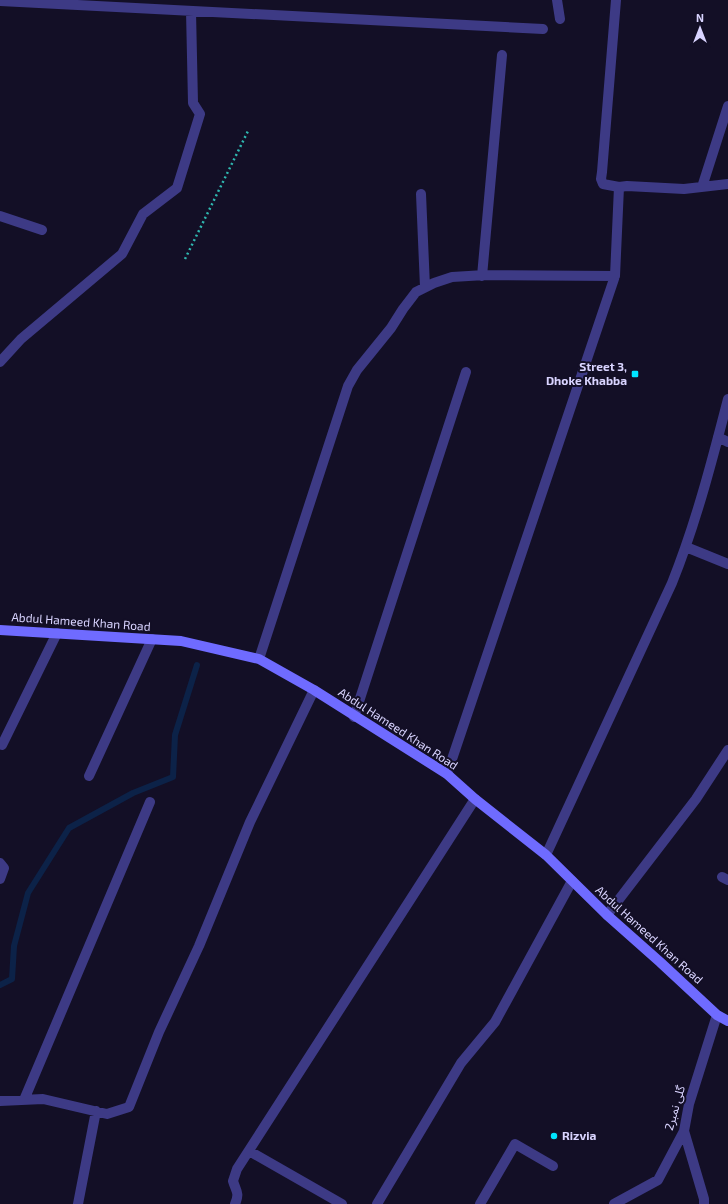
<svg xmlns="http://www.w3.org/2000/svg" width="728" height="1204" viewBox="0 0 728 1204" font-family="'Exo 2','Noto Sans Arabic',sans-serif">
<style>
.lines{fill:none;stroke-linecap:round;stroke-linejoin:round}
.stream{stroke:#0c2248;stroke-width:6}
.path{stroke:#2fb8b0;stroke-width:2.5;stroke-dasharray:2 3;stroke-linecap:butt}
.lane{stroke:#3d3a85;stroke-width:10}
.street{stroke:#3d3a85;stroke-width:10}
.secondary{stroke:#6f6bff;stroke-width:10}
.poi-dot{fill:#00e5ff;stroke:#130f26;stroke-width:1.5}
.labels{text-anchor:middle;stroke-width:4;stroke-linejoin:round;paint-order:stroke}
.poi-label{font-size:12px;font-weight:bold;fill:#d9d4ff;stroke:#130f26;text-anchor:end}
.street-label{font-size:12px;fill:#d9d4ff;stroke:#130f26}
</style>
<rect width="100%" height="100%" fill="#130f26"/>
<g class="lines">
<path class="stream" d="M0 985 12 979 14 946 28 893 69 828 133 793 173 777 175 735 197 665"/>
<path class="path" d="M185 259 249 129"/>
<path class="lane" d="M480 1204 515 1144 553 1166"/>
<path class="street" d="M557 0 560 19
M616 0 602 172 601 179 603 184 619 187 627 186 684 189 728 184
M0 1 543 29
M702 187 728 106
M421 194 425 287
M0 216 42 230
M482 276 502 55
M0 362 21 339 122 254 143 214 177 188 200 114 193 103 191 11
M718 437 728 442
M686 547 728 564
M259 659 348 386 357 370 391 328 403 309 416 292 434 283 452 277 485 275 615 276
M354 717 466 372
M2 745 57 633
M447 774 615 276 619 187
M89 776 152 639
M546 855 672 583C696 523 712 461 728 399
M0 863 4 868 0 879
M722 877 728 880
M607 915 696 799 728 750
M24 1100 150 802
M0 1101 43 1099 107 1114 129 1107 159 1032 199 946 250 822 314 690
M684 1131 704 1199V1204
M249 1151 342 1204
M78 1204 96 1111
M235 1204C240 1193 236 1191 233 1181L237 1169 475 799
M377 1204 461 1063 495 1022 572 881
M614 1204 658 1180 684 1131 689 1104 717 1015"/>
<path class="secondary" d="M0 630 181 641 259 659 314 690 447 774 475 799 546 855 607 915 660 962 717 1015 728 1021"/>
</g>
<g class="poi-dot">
<rect x="631" y="370" width="8" height="8" rx="2"/>
<circle cx="554" cy="1136" r="4"/>
</g>
<g class="labels">
<g class="poi-label">
<text x="627" y="371">Street 3,<tspan x="627" dy="14">Dhoke Khabba</tspan></text>
<text x="562" y="1140" text-anchor="start">Rizvia</text>
</g>
<g class="street-label">
<text transform="translate(81 622) rotate(4)" y="4">Abdul Hameed Khan Road</text>
<text transform="translate(398 729) rotate(33)" y="4">Abdul Hameed Khan Road</text>
<text transform="translate(649 935) rotate(42)" y="4">Abdul Hameed Khan Road</text>
<text transform="translate(675 1108) rotate(-74)" y="4">گلی نمبر2</text>
</g>
</g>
<g transform="translate(700 28)" stroke="#130f26" stroke-width="3" paint-order="stroke">
<path d="M0-3L7 15L0 10L-7 15Z" fill="#d9d4ff"/>
<text y="-6" font-size="11" font-weight="bold" text-anchor="middle" fill="#d9d4ff">N</text>
</g>
</svg>
